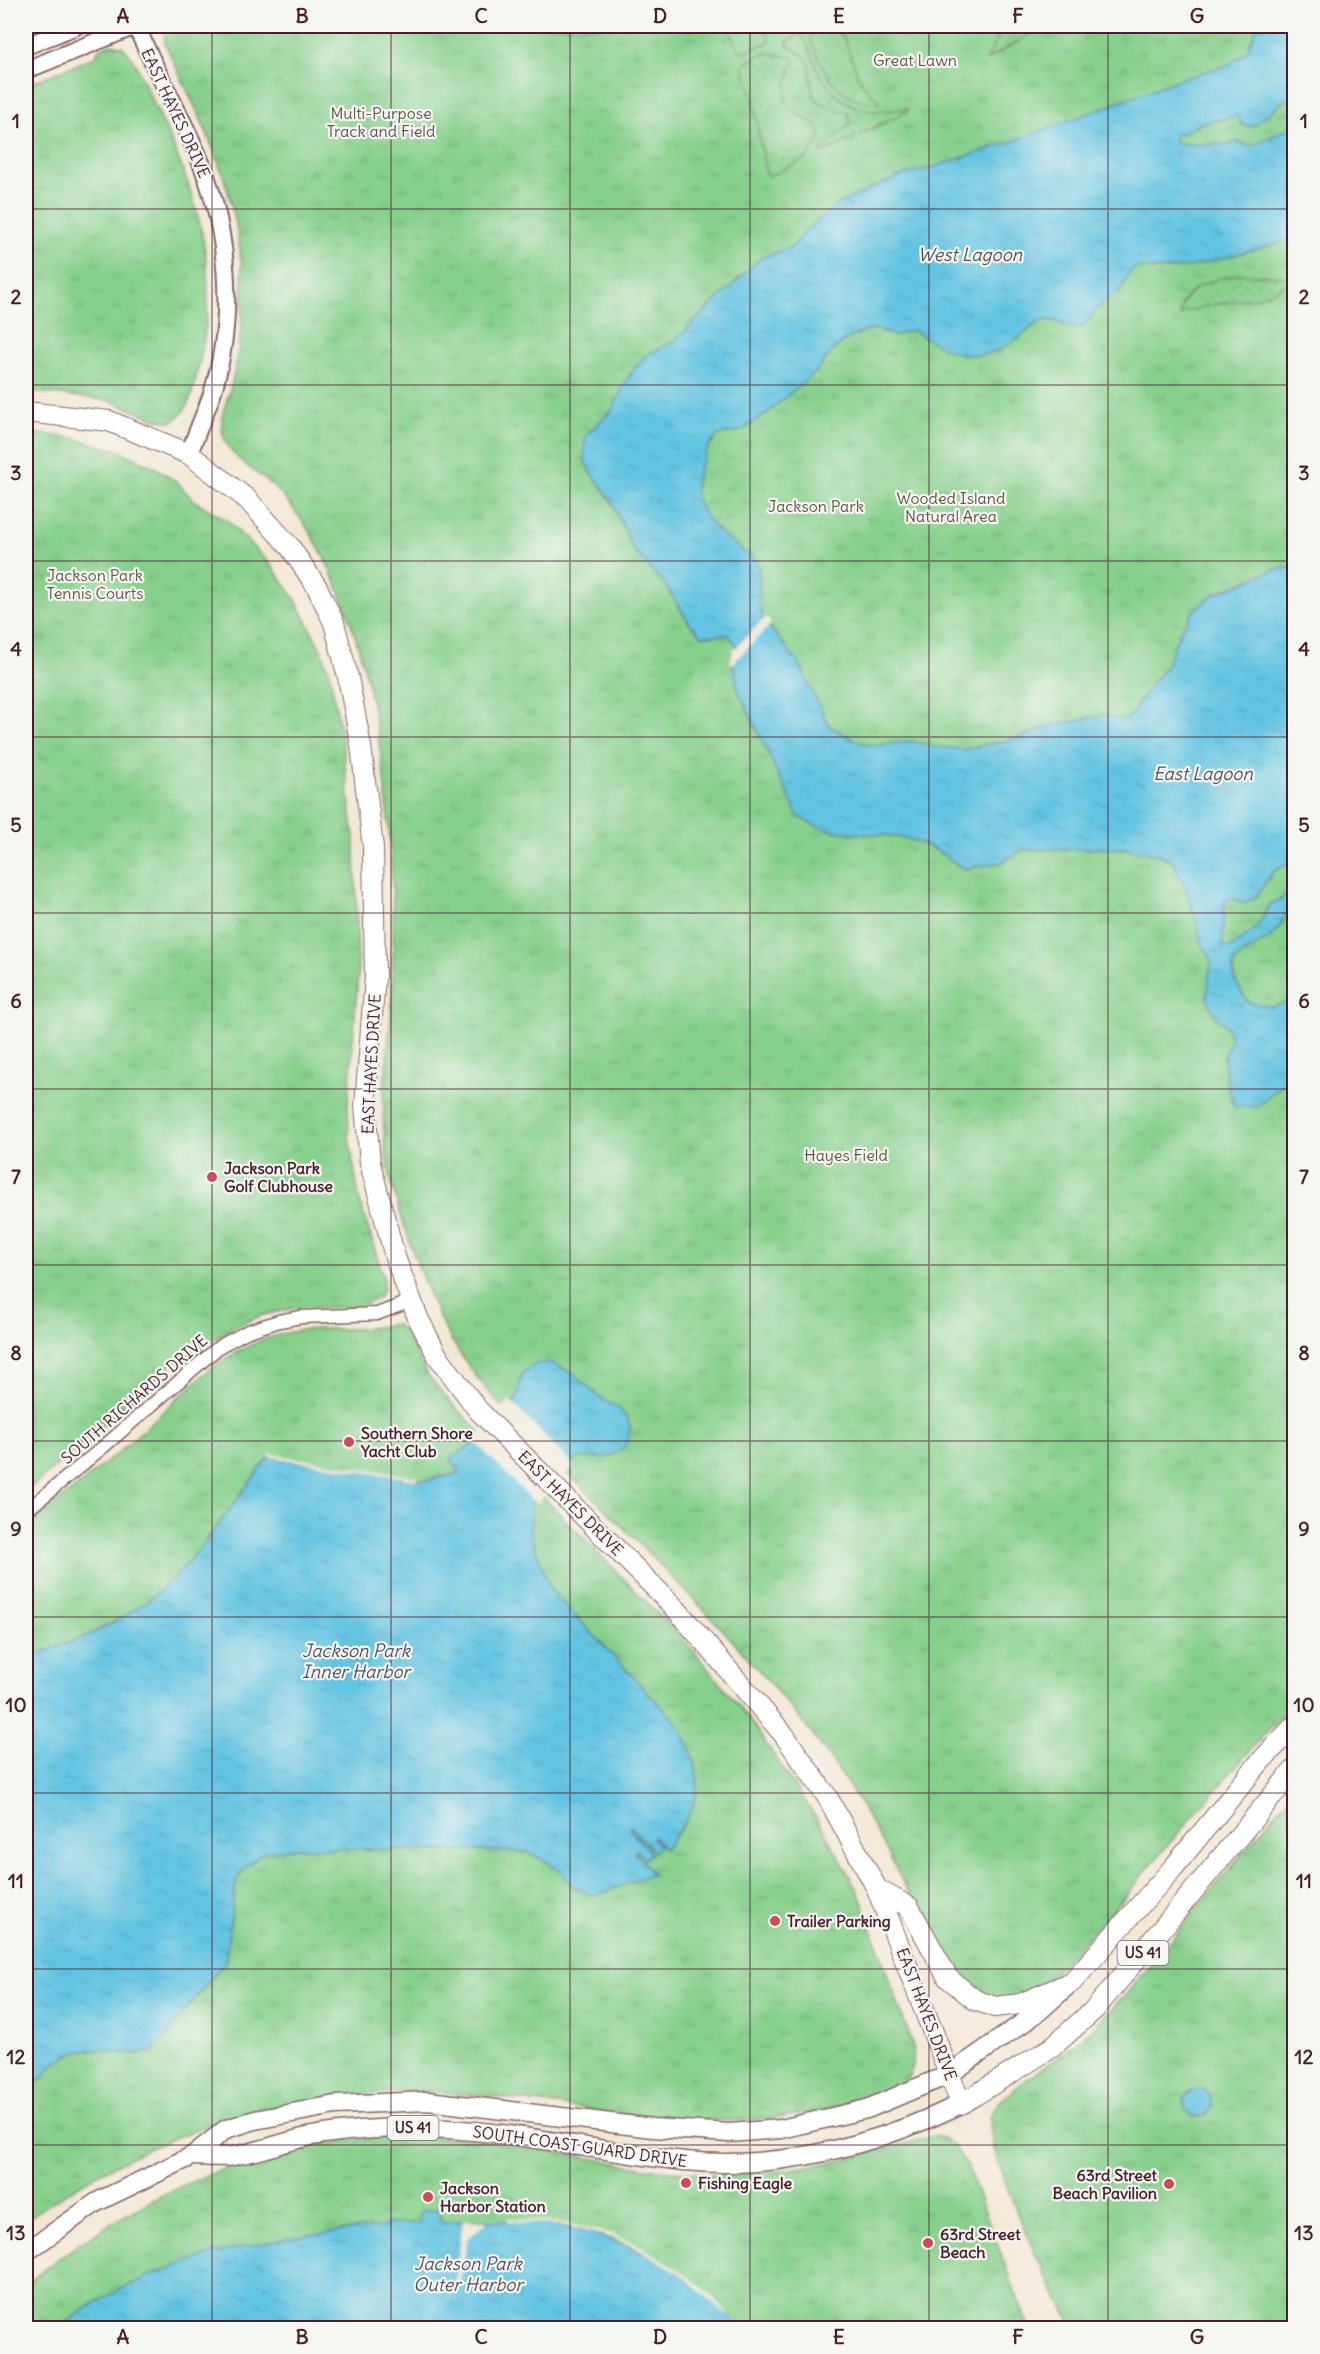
<svg xmlns="http://www.w3.org/2000/svg" width="1320" height="2354" viewBox="0 0 1320 2354" font-family="Delius,sans-serif">
<style>
.park{fill:url(#park-tufts);stroke:#68785c;stroke-width:1.5}
.garden{fill:url(#garden-dots);stroke:#68785c;stroke-width:1.5}
.water{fill:url(#water-ripples);stroke:#577286;stroke-width:1.5}
.pier{fill:#f3e7d3}
.lines{fill:none;stroke-linecap:round;stroke-linejoin:round}
.minor-casing{stroke:#856566;stroke-width:15}
.secondary-casing{stroke:#856566;stroke-width:20}
.primary-casing{stroke:#856566;stroke-width:21}
.trunk-casing{stroke:#856566;stroke-width:22}
.minor{stroke:#fff;stroke-width:12}
.secondary{stroke:#fff;stroke-width:16}
.primary{stroke:#fff;stroke-width:18}
.trunk{stroke:#fff;stroke-width:20}
.grid{fill:none;stroke:#4a1f2b;stroke-width:1.5;stroke-opacity:0.55}
.poi-dot{fill:#d1495b;stroke:#f6f6f2;stroke-width:2}
.labels{text-anchor:middle;stroke-width:4.5;stroke-linejoin:round;paint-order:stroke}
.shield{fill:#f6f6f2;stroke:#7e6067;stroke-width:1.5}
.shield-label{font-size:15px;font-weight:bold;fill:#4a1f2b}
.park-label{font-size:16px;fill:#5c5448;stroke:#f6f6f2}
.street-label{font-size:16px;fill:#4a1f2b;stroke:#f6f6f2}
.poi-label{font-size:16px;font-weight:bold;fill:#4a1f2b;stroke:#f6f6f2;text-anchor:start}
.water-label{font-size:18px;font-style:italic;fill:#525162;stroke:#f6f6f2}
.neatline{fill:none;stroke:#4a1f2b;stroke-width:2}
.grid-label{font-size:20px;text-anchor:middle;font-weight:bold;fill:#4a1f2b}
</style>
<defs>
<pattern id="park-tufts" width="24" height="20" patternUnits="userSpaceOnUse" patternTransform="scale(1.5)"><rect width="24" height="20" fill="#87d08c"/><path d="M3 7l-1-3M5 7V3M7 7l1-3M15 17l-1-3M17 17v-4M19 17l1-3" fill="none" stroke="#76b279"/></pattern>
<pattern id="garden-dots" width="8" height="8" patternUnits="userSpaceOnUse" patternTransform="scale(1.5)"><rect width="8" height="8" fill="#87d08c"/><path d="M2 2h.1M6 6h.1" fill="none" stroke="#76b279" stroke-width="1.8" stroke-linecap="round"/></pattern>
<pattern id="water-ripples" width="26" height="14" patternUnits="userSpaceOnUse" patternTransform="scale(1.5)"><rect width="26" height="14" fill="#64c4e2"/><path d="M2 4q2-2 4 0t4 0M15 11q2-2 4 0t4 0" fill="none" stroke="#58a8c2"/></pattern>
</defs>
<rect width="100%" height="100%" fill="#f6f6f2"/>
<filter id="ink" filterUnits="userSpaceOnUse"><feTurbulence type="fractalNoise" baseFrequency=".0167" numOctaves="2"/><feDisplacementMap in="SourceGraphic" scale="12" xChannelSelector="R" yChannelSelector="G"/><feConvolveMatrix kernelMatrix="1 2 1 2 8 2 1 2 1" color-interpolation-filters="sRGB"/></filter>
<filter id="wash" filterUnits="userSpaceOnUse"><feTurbulence type="fractalNoise" baseFrequency=".008" numOctaves="4" result="noise"/><feDisplacementMap in="SourceGraphic" scale="24" xChannelSelector="R" yChannelSelector="G"/><feGaussianBlur stdDeviation="1.35" result="paint"/><feColorMatrix in="noise" values="0 0 0 0 0 0 0 0 0 0 0 0 0 0 0 0 0 1.4 0 .05"/><feComposite in="paint" operator="in"/></filter>
<g filter="url(#wash)">
<rect width="100%" height="100%" fill="#f3e7d3"/>
<path class="park" d="M167 26H1294V1703L1268 1730 1141 1876 1134 1887 1056 1972 1026 1996 990 2000C981 1994 971 1988 963 1981 952 1972 945 1956 938 1944 918 1912 902 1879 884 1846 859 1799 831 1756 797 1715 738 1643 672 1576 606 1510 551 1455 488 1404 449 1336 432 1306 421 1275 410 1243 398 1207 386 1172 384 1134 381 1089 390 1045 392 1000 396 892 391 781 366 676 350 610 323 535 274 487 257 471 225 456 222 430 220 416 227 401 231 387 236 365 240 343 242 321 249 209 211 140 165 44L164 30Z
M111 44 123 47 133 59C183 166 230 249 197 372 192 392 191 411 171 422L158 420 108 400 26 391V85L95 57 99 49Z
M26 432 73 438 120 451 154 467 177 482 193 500 227 520 271 565 297 602 321 650 329 671 341 734 355 846 358 976 348 1106 349 1137 359 1199 384 1279 383 1291 378 1298 361 1307 295 1308 263 1315 233 1327 186 1360 176 1361 26 1492Z
M396 1324 404 1331 427 1374 449 1401 665 1621 695 1652 750 1720 819 1822 858 1891 912 2043C920 2085 897 2086 864 2098 724 2148 580 2100 437 2092 286 2088 148 2132 26 2220V1528L118 1453 212 1367C243 1346 279 1330 317 1329 344 1329 369 1330 396 1324Z
M1294 1791V2328H1075C1053 2296 982 2150 991 2115 996 2096 1063 2056 1081 2039 1121 2004 1153 1962 1187 1921 1222 1877 1258 1834 1294 1791Z
M422 2136 491 2141 658 2170 720 2175 778 2171 845 2160 934 2136 943 2138 953 2145 967 2165 1029 2328H26V2284C110 2215 210 2162 318 2144 352 2138 387 2137 422 2136Z"/>
<path class="garden" d="M727 26H764L769 38 768 43 740 52Z
M1002 26H1012L1021 30 1043 26 987 60Z
M814 27 831 29 843 36C855 62 854 82 880 101L878 103C835 100 826 75 810 39Z
M800 34C808 42 812 57 817 68 834 105 867 118 907 108L908 111 823 153 821 150 851 123 847 112 826 106 816 100C804 75 821 60 787 46V42Z
M767 53 793 58 795 62C790 69 788 77 787 85 780 123 817 111 821 136L807 158 769 176 766 174 753 98 743 66 758 55Z
M1239 274 1289 277 1294 280C1281 287 1269 295 1254 298 1229 303 1204 304 1180 315 1181 286 1216 279 1239 274Z"/>
<path class="water" d="M1257 26H1294V106L1288 98 1253 126H1242L1237 116 1202 123 1174 137 1176 144 1228 145 1238 141 1249 147 1294 126V239L1190 267 1156 270 1137 267 1130 272 1119 294 1095 310 1091 318 1079 329C1068 328 1058 321 1049 320 1040 320 1031 327 1025 333 979 369 957 357 912 330L893 336 876 329 865 331 847 339 832 351 816 372 767 413 741 431 718 435 709 446 699 469 695 487 697 501 706 518 721 534 754 559 759 567 760 608 764 620 798 662 829 726 852 739 872 746 912 741 934 747 965 749 1018 738 1045 728 1101 715 1125 720 1132 714 1151 684 1166 667 1180 631 1195 609 1215 594 1253 578 1275 569 1294 568V851L1289 863C1284 866 1276 869 1272 873 1260 889 1263 897 1241 904L1235 899 1225 900 1222 947H1231L1256 928 1271 904 1294 891V905L1288 908C1285 914 1283 924 1278 929 1251 959 1210 950 1249 1003L1273 1007 1294 999V1074L1258 1106 1235 1108 1227 1084 1224 1059 1231 1038 1227 1027 1217 1018 1207 999 1211 960 1202 942 1188 894 1173 861 1160 855 1123 848 1023 850 1003 862 964 869C947 857 931 845 911 840 871 829 834 841 798 816L738 690 733 664 737 646 728 635 702 636 690 624 665 584 634 551 612 502 585 463V436L612 410 629 376 644 356 673 342 761 258 793 247 804 232 838 204 904 174 928 169 1028 136 1183 78 1228 65 1247 52Z
M547 1362C570 1368 584 1384 601 1398 607 1403 616 1405 621 1411 638 1428 629 1451 606 1457 598 1459 587 1457 578 1458L530 1505 532 1538 550 1589 679 1725C707 1782 704 1799 665 1849L653 1836 652 1838 660 1847 653 1852 631 1827 629 1828 651 1854 644 1859 637 1850 634 1852 653 1874 595 1896 574 1888 558 1868 528 1852 297 1848 262 1853 246 1867 236 1881 225 1962 152 2052C138 2056 125 2053 110 2051 66 2045 51 2065 26 2097V1658C80 1641 131 1620 173 1579 209 1542 237 1497 269 1457L416 1480H428L460 1473 450 1459C474 1445 499 1424 515 1400 520 1393 518 1381 523 1373 529 1365 538 1363 547 1362Z
M1184 2103a14 14 0 1 1 28 0a14 14 0 1 1-28 0Z
M438 2209 441 2222C556 2213 663 2236 739 2328H59C150 2257 272 2236 385 2227V2224L418 2223 421 2210Z"/>
<path class="pier" d="M766 617 771 624 730 666 733 650Z
M510 1401 574 1466 536 1504 473 1440Z
M270 1454 417 1477 416 1480 269 1457Z
M507 2218 565 2223 611 2234 639 2245 687 2275 710 2294 742 2328 685 2277 638 2248 610 2237 565 2226 508 2221Z
M463 2220 487 2221 467 2240 460 2284 455 2283Z"/>
</g>
<g filter="url(#ink)">
<g class="lines">
<g class="minor-casing">
<path id="minor" d="M26 1511 102 1448 220 1346 248 1331 279 1321 301 1317 377 1314 411 1301"/>
</g>
<g class="secondary-casing">
<path id="secondary" d="M136 26C155 69 178 110 197 153 229 227 236 317 212 394 205 414 196 434 189 454
M26 46 76 26
M26 70 135 26"/>
</g>
<g class="primary-casing">
<path id="primary" d="M192 2156C205 2156 220 2158 233 2156 259 2152 285 2141 312 2136 346 2130 381 2128 416 2128 506 2128 595 2152 685 2161 782 2171 875 2145 961 2104
M26 2252 97 2202 192 2156 226 2129 255 2120 335 2105 428 2101 653 2128 729 2133 781 2129 867 2109 950 2074 1037 2013 1066 1987"/>
</g>
<g class="trunk-casing">
<path id="trunk" d="M26 412 109 421 189 454 247 499 290 547 317 587 334 623 348 677 361 746 373 848 375 977 365 1106 370 1163 395 1257 418 1318 437 1355 478 1410 676 1609 784 1735 828 1798 877 1889 961 2104 1051 2048 1095 2009 1294 1770
M877 1889 909 1907 948 1978 975 2000 995 2007 1020 2004 1072 1982 1173 1868 1259 1763 1294 1726"/>
</g>
<use href="#minor" class="minor"/>
<use href="#secondary" class="secondary"/>
<use href="#primary" class="primary"/>
<use href="#trunk" class="trunk"/>
</g>
</g>
<path class="grid" d="M212 26V2328M391 26V2328M570 26V2328M750 26V2328M929 26V2328M1108 26V2328M26 209H1294M26 385H1294M26 561H1294M26 737H1294M26 913H1294M26 1089H1294M26 1265H1294M26 1441H1294M26 1617H1294M26 1793H1294M26 1969H1294M26 2145H1294"/>
<g class="poi-dot">
<circle cx="212" cy="1177" r="6"/>
<circle cx="349" cy="1442" r="6"/>
<circle cx="775" cy="1921" r="6"/>
<circle cx="686" cy="2183" r="6"/>
<circle cx="1169" cy="2184" r="6"/>
<circle cx="428" cy="2197" r="6"/>
<circle cx="928" cy="2243" r="6"/>
</g>
<g class="labels">
<g class="shield">
<rect x="1117.5" y="1941" width="51" height="24" rx="4.5"/>
<rect x="387.5" y="2116" width="51" height="24" rx="4.5"/>
</g>
<g class="shield-label">
<text x="1143" y="1958">US 41</text>
<text x="413" y="2133">US 41</text>
</g>
<g class="park-label">
<text x="915" y="66">Great Lawn</text>
<text x="381" y="119">Multi-Purpose<tspan x="381" dy="18">Track and Field</tspan></text>
<text x="951" y="504">Wooded Island<tspan x="951" dy="18">Natural Area</tspan></text>
<text x="816" y="512">Jackson Park</text>
<text x="95" y="581">Jackson Park<tspan x="95" dy="18">Tennis Courts</tspan></text>
<text x="846" y="1161">Hayes Field</text>
</g>
<g class="street-label">
<text transform="translate(176 113) rotate(65)" y="6">EAST HAYES DRIVE</text>
<text transform="translate(371 1064) rotate(-87)" y="6">EAST HAYES DRIVE</text>
<text transform="translate(134 1399) rotate(-41)" y="6">SOUTH RICHARDS DRIVE</text>
<text transform="translate(571 1503) rotate(45)" y="6">EAST HAYES DRIVE</text>
<text transform="translate(927 2014) rotate(69)" y="6">EAST HAYES DRIVE</text>
<text transform="translate(580 2146) rotate(8)" y="6">SOUTH COAST GUARD DRIVE</text>
</g>
<g class="poi-label">
<text x="224" y="1174">Jackson Park<tspan x="224" dy="18">Golf Clubhouse</tspan></text>
<text x="361" y="1439">Southern Shore<tspan x="361" dy="18">Yacht Club</tspan></text>
<text x="787" y="1927">Trailer Parking</text>
<text x="1157" y="2181" text-anchor="end">63rd Street<tspan x="1157" dy="18">Beach Pavilion</tspan></text>
<text x="698" y="2189">Fishing Eagle</text>
<text x="440" y="2194">Jackson<tspan x="440" dy="18">Harbor Station</tspan></text>
<text x="940" y="2240">63rd Street<tspan x="940" dy="18">Beach</tspan></text>
</g>
<g class="water-label">
<text x="970" y="261">West Lagoon</text>
<text x="1203" y="780">East Lagoon</text>
<text x="356" y="1657">Jackson Park<tspan x="356" dy="21">Inner Harbor</tspan></text>
<text x="468" y="2270">Jackson Park<tspan x="468" dy="21">Outer Harbor</tspan></text>
</g>
</g>
<rect width="1320" height="2354" fill="none" stroke="#f6f6f2" stroke-width="66"/>
<rect x="33" y="33" width="1254" height="2288" class="neatline"/>
<g class="grid-label">
<text x="123" y="23">A</text>
<text x="302" y="23">B</text>
<text x="481" y="23">C</text>
<text x="660" y="23">D</text>
<text x="839" y="23">E</text>
<text x="1018" y="23">F</text>
<text x="1197" y="23">G</text>
<text x="16" y="128">1</text>
<text x="1304" y="128">1</text>
<text x="16" y="304">2</text>
<text x="1304" y="304">2</text>
<text x="16" y="480">3</text>
<text x="1304" y="480">3</text>
<text x="16" y="656">4</text>
<text x="1304" y="656">4</text>
<text x="16" y="832">5</text>
<text x="1304" y="832">5</text>
<text x="16" y="1008">6</text>
<text x="1304" y="1008">6</text>
<text x="16" y="1184">7</text>
<text x="1304" y="1184">7</text>
<text x="16" y="1360">8</text>
<text x="1304" y="1360">8</text>
<text x="16" y="1536">9</text>
<text x="1304" y="1536">9</text>
<text x="16" y="1712">10</text>
<text x="1304" y="1712">10</text>
<text x="16" y="1888">11</text>
<text x="1304" y="1888">11</text>
<text x="16" y="2064">12</text>
<text x="1304" y="2064">12</text>
<text x="16" y="2240">13</text>
<text x="1304" y="2240">13</text>
<text x="123" y="2344">A</text>
<text x="302" y="2344">B</text>
<text x="481" y="2344">C</text>
<text x="660" y="2344">D</text>
<text x="839" y="2344">E</text>
<text x="1018" y="2344">F</text>
<text x="1197" y="2344">G</text>
</g>
</svg>
